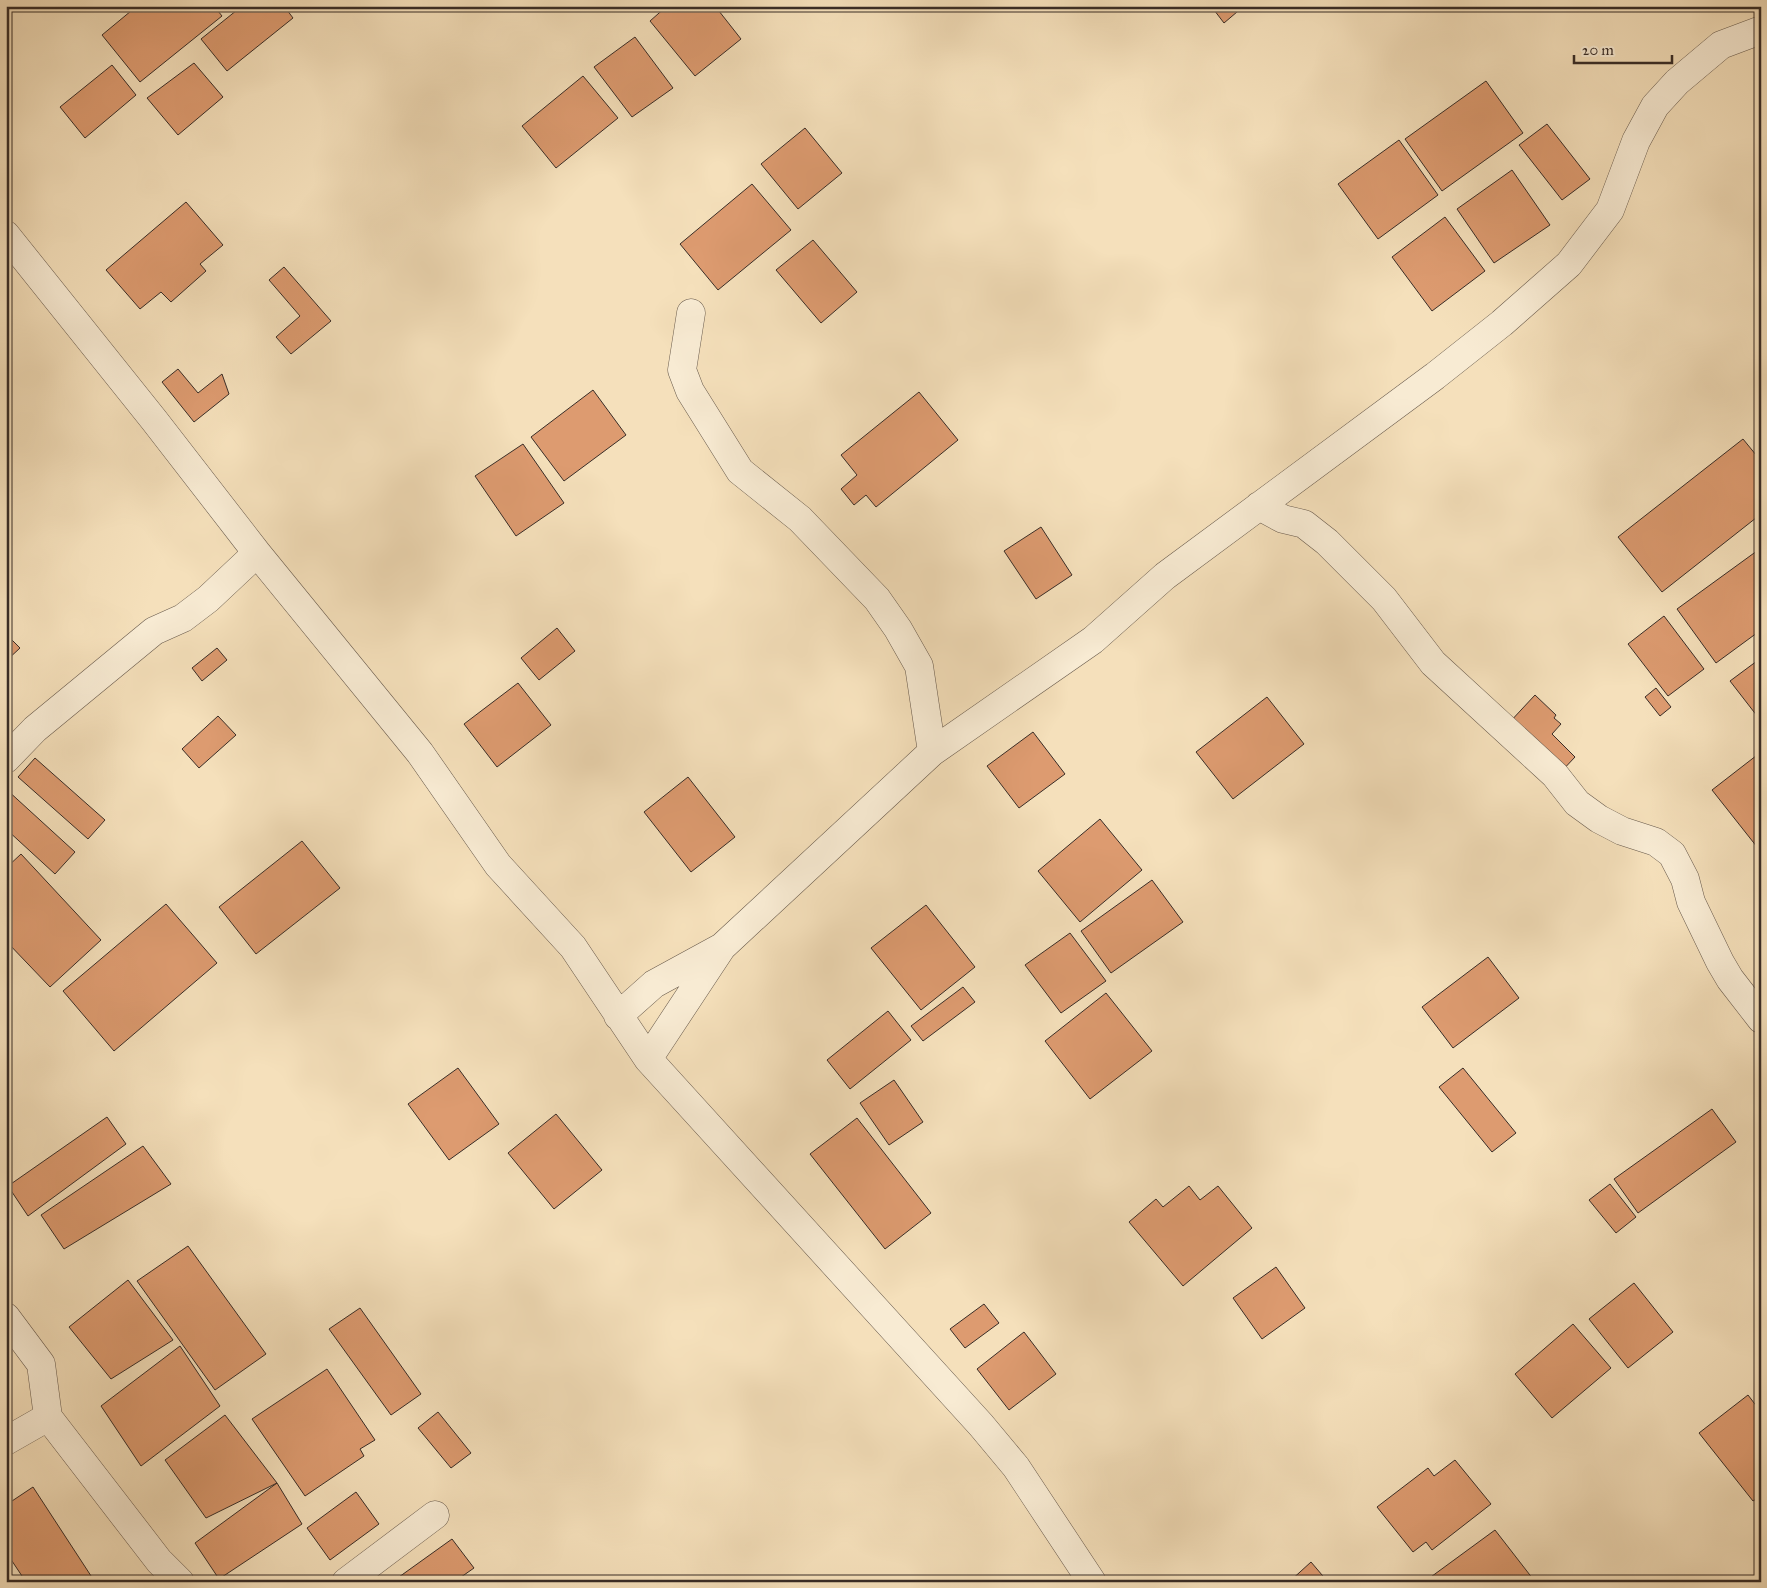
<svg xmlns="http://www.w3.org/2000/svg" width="1767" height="1588" viewBox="0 0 1767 1588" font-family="'IM FELL Great Primer',serif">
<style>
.building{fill:#dd9b70;stroke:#392d27}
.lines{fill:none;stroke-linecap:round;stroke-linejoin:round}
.street-casing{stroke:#685a4c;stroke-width:29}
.street{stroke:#f8ebd3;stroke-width:28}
</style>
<rect width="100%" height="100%" fill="#f5e0bb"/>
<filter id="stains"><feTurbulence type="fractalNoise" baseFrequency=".004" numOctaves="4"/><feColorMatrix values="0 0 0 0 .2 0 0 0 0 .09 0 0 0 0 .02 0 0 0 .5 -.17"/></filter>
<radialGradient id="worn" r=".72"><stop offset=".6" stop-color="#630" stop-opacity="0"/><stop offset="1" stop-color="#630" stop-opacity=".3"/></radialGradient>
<path class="building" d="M137 6H214L222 16 140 82 102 35Z
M242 6H284L293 18 227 71 201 39Z
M667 6H715L741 39 695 76 650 21Z
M1211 6H1244L1224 23Z
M635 37 673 88 632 117 594 67Z
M194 63 223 97 178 135 147 98Z
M112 65 136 95 85 138 60 107Z
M583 76 618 118 556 168 522 126Z
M1486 81 1523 133 1442 191 1405 139Z
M1547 124 1590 179 1562 200 1519 145Z
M805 128 842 173 798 209 761 164Z
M1399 140 1438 195 1378 239 1338 184Z
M1512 170 1550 225 1494 263 1457 209Z
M752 184 791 230 718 290 680 244Z
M186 202 223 245 200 264 206 271 171 302 161 292 140 309 106 270Z
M1445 217 1485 271 1432 311 1392 257Z
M813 240 857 292 821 323 776 270Z
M284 267 331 321 291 354 276 337 300 316 269 280Z
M178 369 198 393 222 374 229 394 194 422 162 382Z
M593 390 626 435 564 481 531 437Z
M919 392 958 440 876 507 866 495 854 505 841 489 857 475 841 455Z
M1743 439 1761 461V514L1662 592 1618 537Z
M523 444 564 503 516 536 475 476Z
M1041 527 1072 575 1036 599 1004 551Z
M1761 548V630L1716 663 1677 609Z
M1664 616 1704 669 1668 696 1628 644Z
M557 628 575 651 539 680 521 658Z
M6 634 20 648 6 661Z
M217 648 227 660 202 681 192 668Z
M1761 658V721L1730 681Z
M518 683 551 725 497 767 464 724Z
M1656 688 1671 707 1660 716 1645 697Z
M1535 695 1556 715 1554 718 1561 724 1552 734 1575 757 1559 774 1508 724Z
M1267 697 1304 744 1233 799 1196 752Z
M218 716 236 735 199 768 182 749Z
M1033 732 1065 774 1019 808 987 766Z
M1761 752V852L1712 790Z
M35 758 105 820 88 839 18 777Z
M688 777 735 837 691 872 644 812Z
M6 789 75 852 55 874 6 829Z
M1100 819 1142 870 1080 922 1038 871Z
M302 841 340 888 256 954 219 907Z
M21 854 101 940 50 987 6 941V868Z
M1152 880 1183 922 1111 973 1081 931Z
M166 904 217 963 114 1051 63 991Z
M926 905 975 967 921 1010 871 948Z
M1070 933 1106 981 1061 1013 1025 965Z
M1488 957 1519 998 1453 1048 1422 1007Z
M963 987 975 1002 923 1041 911 1026Z
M1106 993 1152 1051 1090 1099 1045 1041Z
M888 1011 911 1040 850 1089 827 1060Z
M458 1068 499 1124 449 1160 408 1104Z
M1463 1068 1516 1133 1492 1152 1439 1087Z
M894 1080 923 1122 889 1145 860 1103Z
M1712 1109 1736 1142 1638 1213 1614 1179Z
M556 1114 602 1170 554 1209 508 1153Z
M107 1117 126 1144 28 1216 8 1186Z
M857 1118 931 1213 885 1249 810 1154Z
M143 1146 171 1184 64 1249 41 1215Z
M1610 1184 1636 1217 1616 1233 1589 1200Z
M1189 1186 1200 1200 1218 1186 1252 1228 1183 1286 1129 1222 1156 1199 1163 1207Z
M188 1246 266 1354 215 1390 137 1281Z
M1276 1267 1305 1308 1262 1339 1233 1298Z
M128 1280 173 1340 111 1379 69 1327Z
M1634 1283 1673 1332 1628 1368 1589 1319Z
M984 1304 999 1323 965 1348 950 1329Z
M360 1308 421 1394 391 1415 329 1329Z
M1573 1324 1611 1368 1552 1418 1515 1374Z
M1024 1332 1056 1374 1009 1410 977 1369Z
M180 1346 220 1406 141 1466 101 1406Z
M327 1369 375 1440 360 1449 364 1456 305 1496 252 1419Z
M1748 1395 1761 1412V1496L1753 1501 1699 1433Z
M438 1412 471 1453 451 1468 418 1428Z
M225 1415 277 1483 206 1518 165 1460Z
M1455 1460 1491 1504 1432 1550 1426 1542 1413 1552 1377 1507 1428 1468 1434 1476Z
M277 1483 302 1524 219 1579 195 1543Z
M33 1487 95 1582H26L6 1552V1505Z
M356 1492 379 1524 330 1560 307 1528Z
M1495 1530 1533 1579 1530 1582H1424Z
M452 1539 474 1568 454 1582H392Z
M1311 1562 1328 1582H1289Z"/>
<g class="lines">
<g class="street-casing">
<path id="street" d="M6 235 154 420 257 553 420 753 498 865 573 947 648 1059 981 1425 1016 1467 1092 1582
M691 313 682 370 690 391 740 471 800 519 877 599 898 629 919 666 932 752
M1259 506 1283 519 1304 524 1327 542 1384 599 1433 663 1555 775 1577 803 1599 819 1622 831 1656 842 1672 854 1685 879 1691 902 1720 962 1730 979 1761 1019
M6 759 35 729 154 631 183 618 208 599 257 553
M618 1016 654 984 720 948
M648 1059 722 947 932 752 1093 640 1165 576 1435 376 1502 323 1569 264 1610 210 1636 141 1655 106 1677 82 1721 45 1761 30
M6 1317 41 1364 48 1417 159 1561 180 1582
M6 1441 48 1417
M346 1582 435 1515"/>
</g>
<use href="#street" class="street"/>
</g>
<rect width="1767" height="1588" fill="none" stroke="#f5e0bb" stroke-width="25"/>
<rect x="8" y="8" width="1752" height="1573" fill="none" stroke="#392d27" stroke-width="2.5"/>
<rect x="12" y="12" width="1742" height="1563" fill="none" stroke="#392d27"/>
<path d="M1574 55v8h98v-8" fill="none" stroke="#392d27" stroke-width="2.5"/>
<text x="1582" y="55" font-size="15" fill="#392d27" stroke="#f8ebd3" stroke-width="4" paint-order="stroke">20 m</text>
<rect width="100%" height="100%" filter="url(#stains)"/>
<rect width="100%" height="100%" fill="url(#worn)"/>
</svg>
